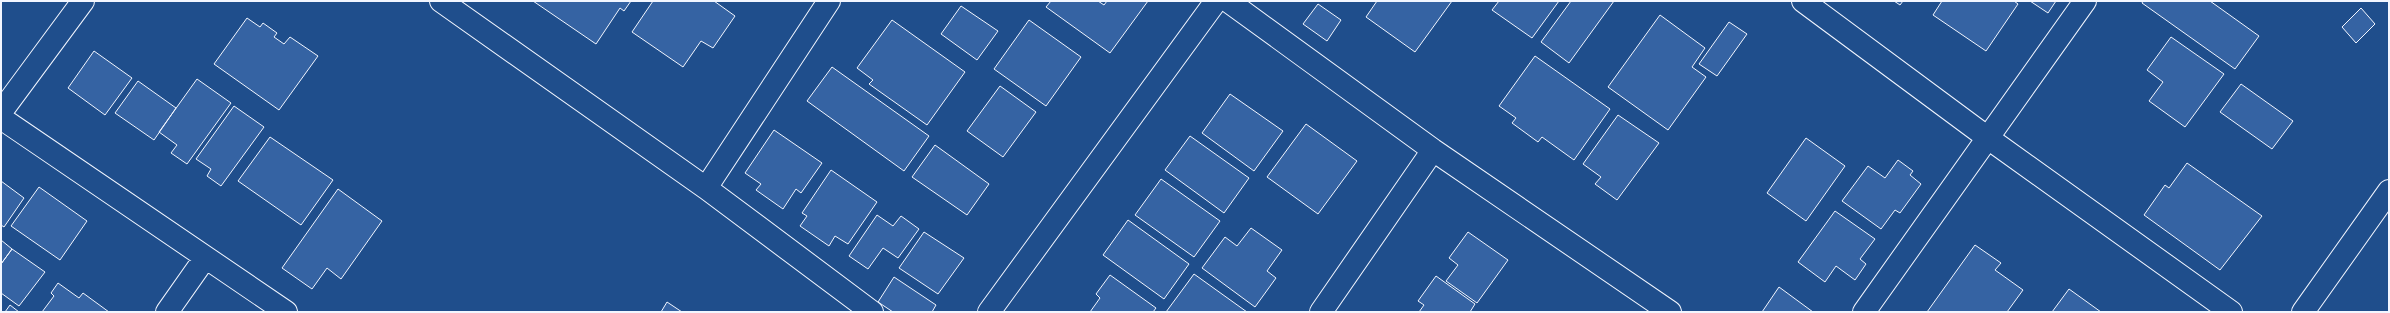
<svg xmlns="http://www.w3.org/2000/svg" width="2390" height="313" viewBox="0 0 2390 313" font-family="'Playfair Display',serif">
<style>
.building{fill:#3563a3;stroke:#f2f6ff}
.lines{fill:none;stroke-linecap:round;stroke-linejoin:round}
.street-casing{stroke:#f2f6ff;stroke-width:24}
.secondary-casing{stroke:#f2f6ff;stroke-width:24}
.street{stroke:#1f4e8c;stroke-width:22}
.secondary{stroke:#1f4e8c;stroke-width:22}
.wall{stroke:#f2f6ff;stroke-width:2}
</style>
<rect width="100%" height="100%" fill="#1f4e8c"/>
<path class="building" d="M533 1H631L624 11 620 8 596 44Z
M653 1H714L735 16 713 48 701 41 683 67 632 32Z
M1051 1H1098L1104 5 1107 1H1148L1110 53 1046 7Z
M1377 1H1452L1415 52 1366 17Z
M1499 1H1559L1532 38 1492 10Z
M1571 1H1614L1569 63 1541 42Z
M1894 1H1903L1900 5Z
M1942 1H2014L2018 4 1986 51 1933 15Z
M2030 1H2056L2048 13Z
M2143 1H2210L2259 36 2235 69 2142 3Z
M1318 4 1341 20 1327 41 1303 24Z
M961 6 998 31 977 60 941 34Z
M2361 8 2375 24 2356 43 2342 27Z
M1660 15 1705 48 1692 67 1706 77 1668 130 1608 87Z
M247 18 260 27 263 23 277 33 274 37 284 44 290 37 318 56 279 110 214 64Z
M892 20 965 72 927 125 869 84 873 80 857 68Z
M1029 20 1081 57 1046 106 994 69Z
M1729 22 1747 34 1717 76 1699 64Z
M2171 37 2224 74 2185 127 2149 101 2163 82 2147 70Z
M94 51 132 78 105 115 68 88Z
M1535 56 1610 109 1574 160 1542 137 1538 142 1512 123 1516 118 1499 106Z
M832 67 929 136 904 171 807 101Z
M197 79 231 103 187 164 171 153 177 145 159 132Z
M138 81 176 108 154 140 115 113Z
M2241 84 2293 121 2272 149 2220 112Z
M1000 86 1036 112 1003 157 967 131Z
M1230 94 1283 131 1254 171 1202 133Z
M234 106 264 127 221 186 207 176 211 169 196 159Z
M1618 115 1659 143 1617 200 1595 184 1601 177 1583 164Z
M1306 124 1357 161 1318 214 1267 177Z
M774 130 822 163 801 193 796 189 783 209 756 190 761 184 745 173Z
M1190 136 1249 178 1224 213 1165 170Z
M270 137 333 180 301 225 238 181Z
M1806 138 1845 166 1806 221 1767 193Z
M935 145 989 184 967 215 912 177Z
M1898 160 1913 171 1910 175 1921 184 1900 213 1895 210 1881 229 1842 201 1868 166 1885 178Z
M2187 163 2262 216 2220 270 2144 215 2165 185 2169 188Z
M831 170 877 202 848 244 835 236 829 246 800 226 807 216 802 213Z
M1161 179 1220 221 1194 257 1135 215Z
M1 181 24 198 4 227 1 225Z
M39 187 87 221 60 260 11 226Z
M338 189 382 221 341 279 327 268 312 289 282 268Z
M1835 211 1875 239 1860 259 1866 264 1855 280 1836 266 1825 282 1798 262Z
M877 215 893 226 901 216 919 229 898 258 883 248 868 269 849 256Z
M1128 220 1189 264 1164 299 1103 255Z
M1251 228 1282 250 1267 271 1276 278 1255 307 1202 268 1225 237 1237 246Z
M924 232 964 258 938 294 899 268Z
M1468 232 1508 260 1477 303 1446 281 1458 265 1449 258Z
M1 240 12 249 1 264Z
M1975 245 2001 263 1995 270 2023 290 2007 312H1927Z
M12 249 45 272 19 306 1 293V264Z
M1194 274 1247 312H1166Z
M1110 275 1156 308 1153 312H1090L1100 298 1096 294Z
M1436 276 1475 304 1470 312H1419L1424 305 1418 301Z
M894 277 936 305 932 312H893L878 302Z
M58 283 79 298 83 293 109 312H42L54 296 51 293Z
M1779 287 1813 312H1762Z
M2069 289 2101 312H2052Z
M667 302 682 312H661Z
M10 305 19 312H5Z"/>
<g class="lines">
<g class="street-casing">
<path id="street" d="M441 1 706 188 872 312
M1228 1 1433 150 1670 312
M1803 1 1988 138 2231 312
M1 112 83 1
M1 118 286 312
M706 188 829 1
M167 312 205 258
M989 312 1216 1
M1321 312 1433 150
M1864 312 2085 1"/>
</g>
<g class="secondary-casing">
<path id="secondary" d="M2303 312 2389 191"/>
</g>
<use href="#street" class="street"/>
<use href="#secondary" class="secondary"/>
<path class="wall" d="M223 312H224"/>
</g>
<rect width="2390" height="313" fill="none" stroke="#f2f6ff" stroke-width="4"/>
</svg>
